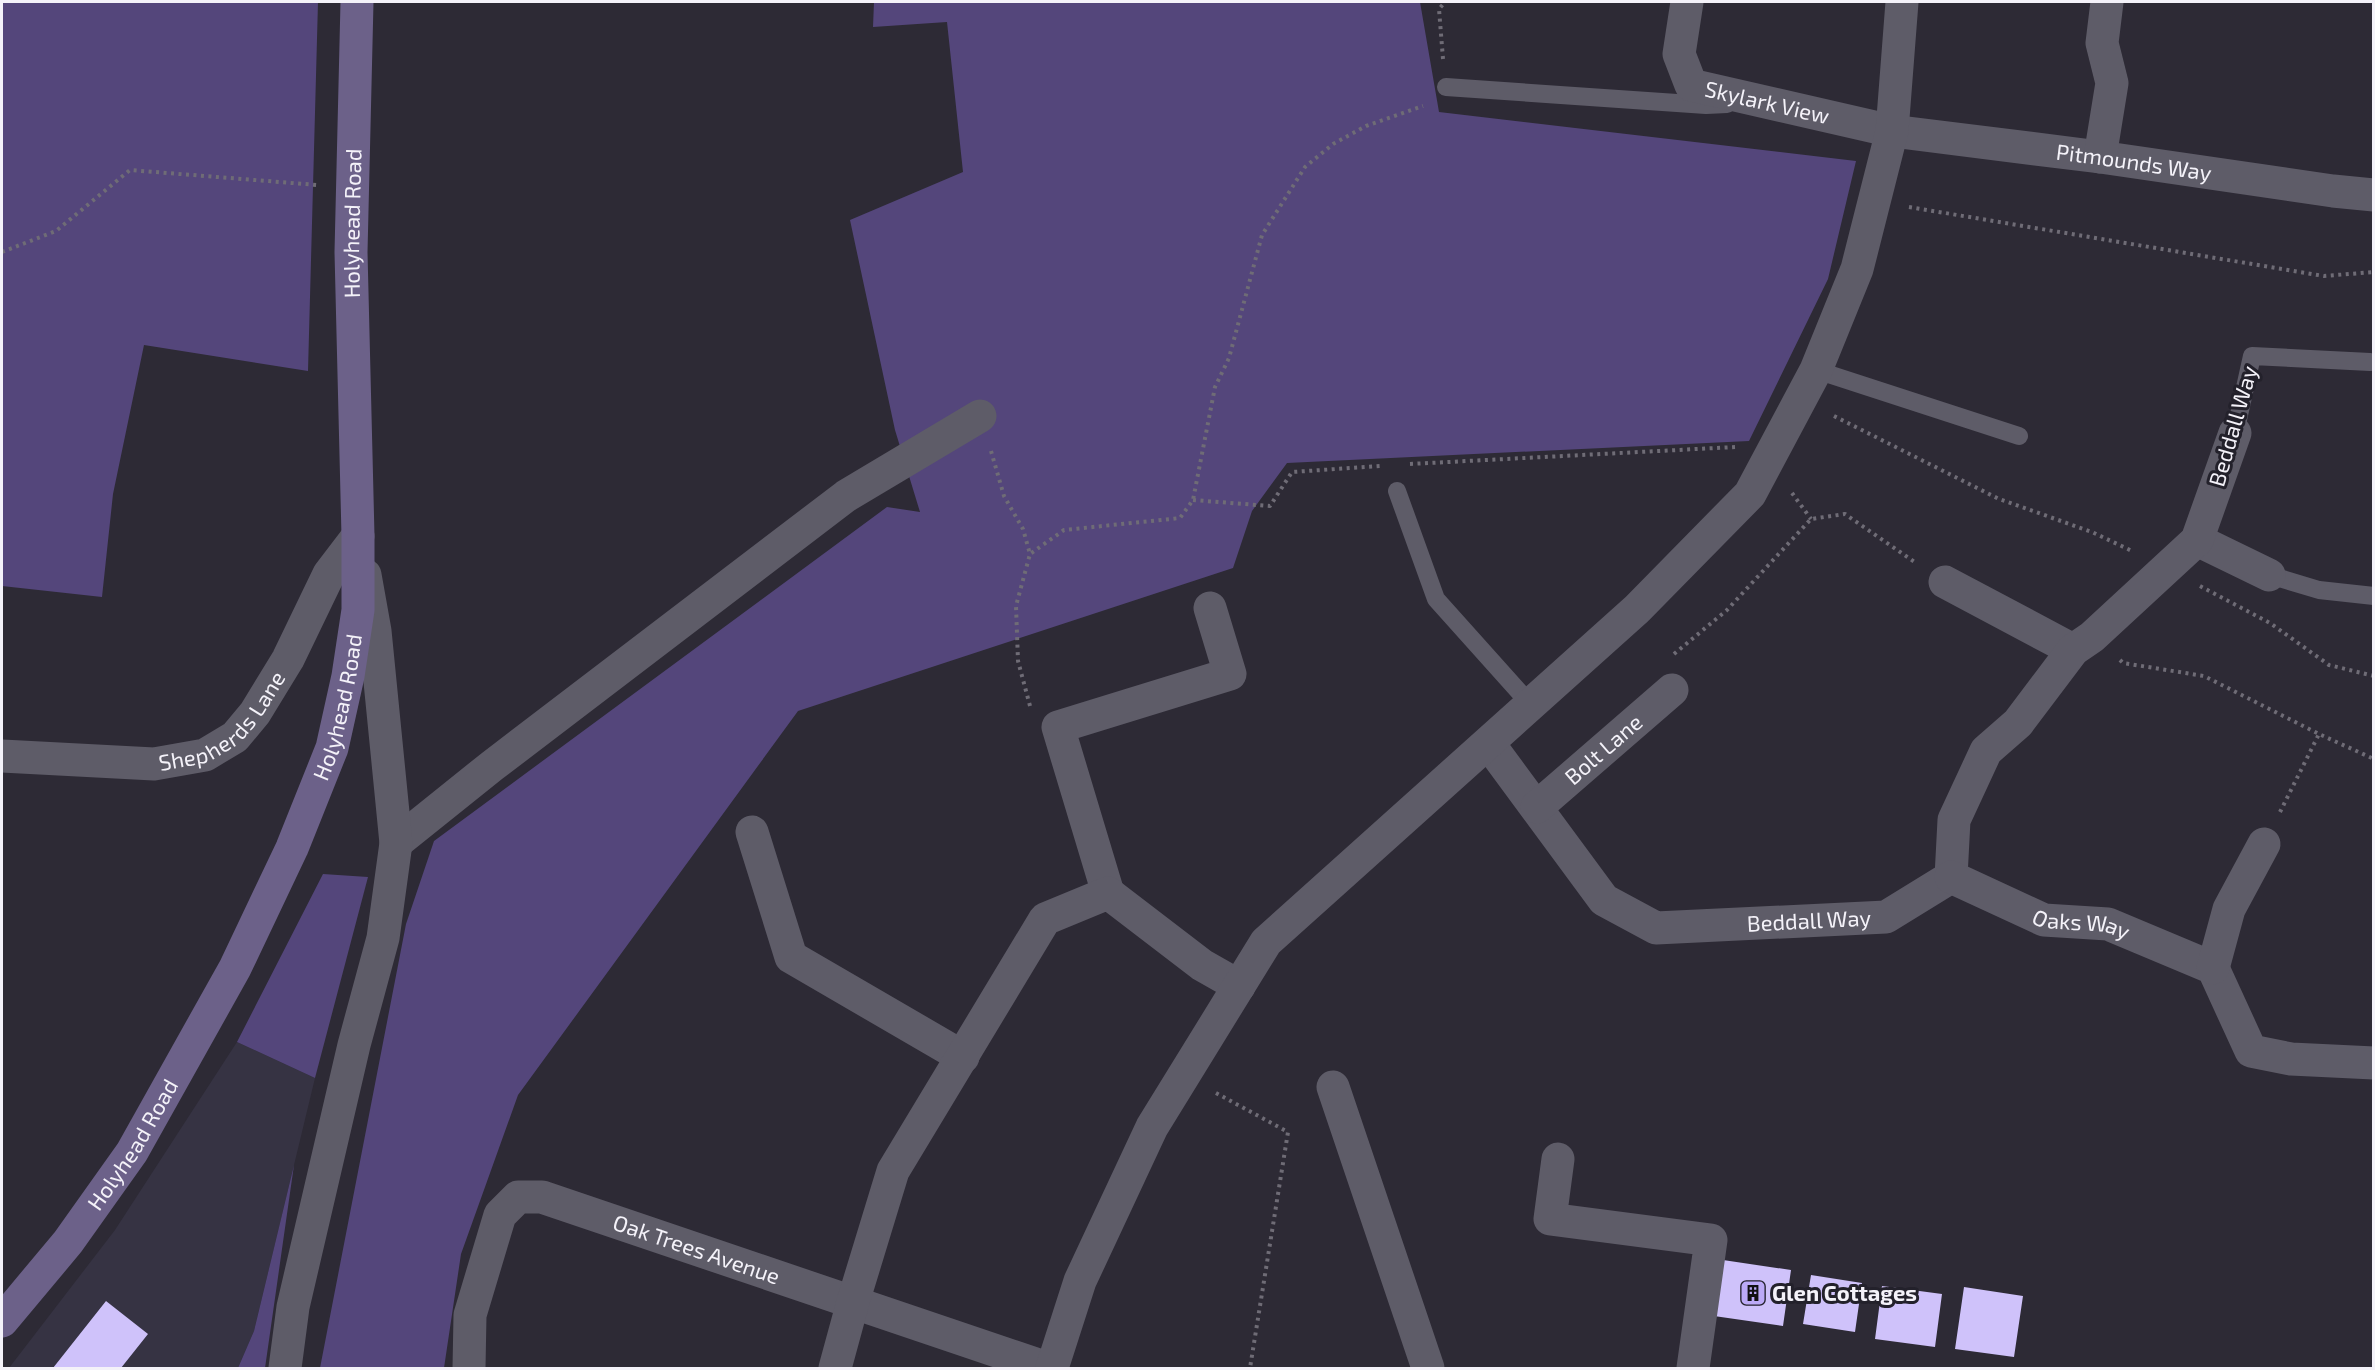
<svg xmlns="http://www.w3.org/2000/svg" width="2375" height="1370" viewBox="0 0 2375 1370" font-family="'Exo 2',sans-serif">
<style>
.built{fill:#363343}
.green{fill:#54467b}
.building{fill:#cfc2fa}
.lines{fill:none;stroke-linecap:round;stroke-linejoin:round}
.path{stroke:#6f6c76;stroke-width:4;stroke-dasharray:3 4.5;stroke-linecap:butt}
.service{stroke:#5e5c68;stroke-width:18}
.minor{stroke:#5e5c68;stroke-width:33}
.secondary{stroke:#6c6189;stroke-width:33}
.labels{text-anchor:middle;stroke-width:6;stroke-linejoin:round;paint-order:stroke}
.street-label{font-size:22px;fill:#f4f2f9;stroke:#23212b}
.poi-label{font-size:22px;font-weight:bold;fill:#f4f2f9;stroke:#23212b;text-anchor:start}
</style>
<rect width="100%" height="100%" fill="#2d2a35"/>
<path class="built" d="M237 1042 315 1078 254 1331 238 1368H9L115 1230Z"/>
<path class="green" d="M2 2H318L308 371 144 345 113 494 102 597 2 586Z
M874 2H1420L1439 112 1856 161 1828 279 1749 441 1287 463 1252 511 1233 568 798 711 518 1095 461 1254 444 1368H320L406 924 434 841 887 507 920 512 895 430 850 220 963 172 947 22 873 27Z
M323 874 368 877 315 1078 237 1042Z
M294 1165 265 1368H238L254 1331Z"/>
<path class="building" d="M1723 1260 1791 1270 1783 1326 1714 1316Z
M1811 1275 1862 1283 1855 1332 1803 1324Z
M1882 1286 1942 1294 1935 1347 1875 1339Z
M1964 1287 2023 1296 2014 1357 1955 1349Z
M106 1301 148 1334 121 1368H53Z"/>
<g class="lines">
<path class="path" d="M1443 59 1439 9 1445 2
M1909 207 2324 276 2374 272
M2 252 56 231 130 170 317 185
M1834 416 1999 499 2092 532 2132 551
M991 451 1004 496 1023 529 1030 554 1064 530 1180 518 1193 500 1215 387 1229 358 1262 235 1305 167 1333 144 1366 126 1423 106
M1410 464 1735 447
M1792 493 1811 519
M1193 500 1270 506 1292 472 1381 466
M2200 586 2270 623 2329 665 2374 676
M1674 654 1727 610 1811 519 1845 514 1916 563
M2120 660 2123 663 2204 676 2319 734 2374 759
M1030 706 1018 661 1016 606 1030 554
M2280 812 2319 734
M1216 1093 1288 1132 1250 1368"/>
<path class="service" d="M1446 87 1706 105 1727 104
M1816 370 2019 436
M2235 433 2252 356 2370 362
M1397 491 1436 599 1531 705
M2269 575 2319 590 2374 596"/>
<g class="minor">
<path id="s1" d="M1687 2 1679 54 1691 85 1892 131 2100 157 2333 191 2374 195"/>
<path d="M2100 157 2112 83 2102 43 2107 2"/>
<path d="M2197 540 2269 575"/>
<path d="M1945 582 2073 650"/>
<path id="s2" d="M1489 744 1604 900 1656 928 1886 917 1951 877 1954 820 1986 751 2018 723 2073 650 2092 637 2197 540 2235 433"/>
<path id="s3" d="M2 756 154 764 205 755 235 737 255 713 288 659 329 574 358 536"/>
<path id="s4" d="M1537 807 1672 690"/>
<path d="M752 832 791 957 963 1057"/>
<path d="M396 843 492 766 846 496 980 416"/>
<path id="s5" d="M1951 877 2044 920 2108 924 2213 968 2251 1051 2291 1059 2374 1063"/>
<path d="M1108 893 1058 727 1230 674 1210 608"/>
<path d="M2213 968 2229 909 2264 844"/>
<path d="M1333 1087 1428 1368"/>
<path d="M1558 1159 1550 1219 1711 1240 1693 1368"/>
<path d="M285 1368 293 1307 354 1045 383 938 396 843 375 631 365 575"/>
<path id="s6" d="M469 1368 470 1315 500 1215 518 1197H542L1047 1368"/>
<path d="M835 1368 853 1302 893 1171 1045 919 1108 893 1202 965 1239 986"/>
<path d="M1052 1368 1080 1281 1152 1127 1266 942 1637 609 1750 494 1816 370 1857 269 1892 131 1902 2"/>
</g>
<path class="secondary" id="s7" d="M2 1321 68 1242 132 1152 235 968 292 848 332 748 348 676 358 610V536L351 252 357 2"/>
</g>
<defs>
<g id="building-square" transform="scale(1.35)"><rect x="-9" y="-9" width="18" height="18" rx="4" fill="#bcaaf6" stroke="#23212b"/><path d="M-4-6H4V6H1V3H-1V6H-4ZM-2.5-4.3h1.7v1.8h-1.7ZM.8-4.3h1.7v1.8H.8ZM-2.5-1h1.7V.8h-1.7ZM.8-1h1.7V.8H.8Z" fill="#111"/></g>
</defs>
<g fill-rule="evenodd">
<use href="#building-square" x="1753" y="1293"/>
</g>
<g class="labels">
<g class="street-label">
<text dy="8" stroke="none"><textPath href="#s1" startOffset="164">Skylark View</textPath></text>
<text dy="8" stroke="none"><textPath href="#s1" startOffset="536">Pitmounds Way</textPath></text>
<text dy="8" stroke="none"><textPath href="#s7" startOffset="1192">Holyhead Road</textPath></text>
<text transform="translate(2233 426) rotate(-74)" y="8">Beddall Way</text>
<text dy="8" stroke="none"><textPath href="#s7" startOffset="706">Holyhead Road</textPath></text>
<text dy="8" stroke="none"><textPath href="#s3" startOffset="237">Shepherds Lane</textPath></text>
<text dy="8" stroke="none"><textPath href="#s4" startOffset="88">Bolt Lane</textPath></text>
<text dy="8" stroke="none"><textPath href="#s2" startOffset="406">Beddall Way</textPath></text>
<text dy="8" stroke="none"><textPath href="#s5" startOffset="140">Oaks Way</textPath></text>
<text dy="8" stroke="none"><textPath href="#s7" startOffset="220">Holyhead Road</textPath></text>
<text dy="8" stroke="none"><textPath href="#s6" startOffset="370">Oak Trees Avenue</textPath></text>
</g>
<g class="poi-label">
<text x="1772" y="1301">Glen Cottages</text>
</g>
</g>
<rect width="2375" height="1370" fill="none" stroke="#f4f2f9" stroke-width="6"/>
</svg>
